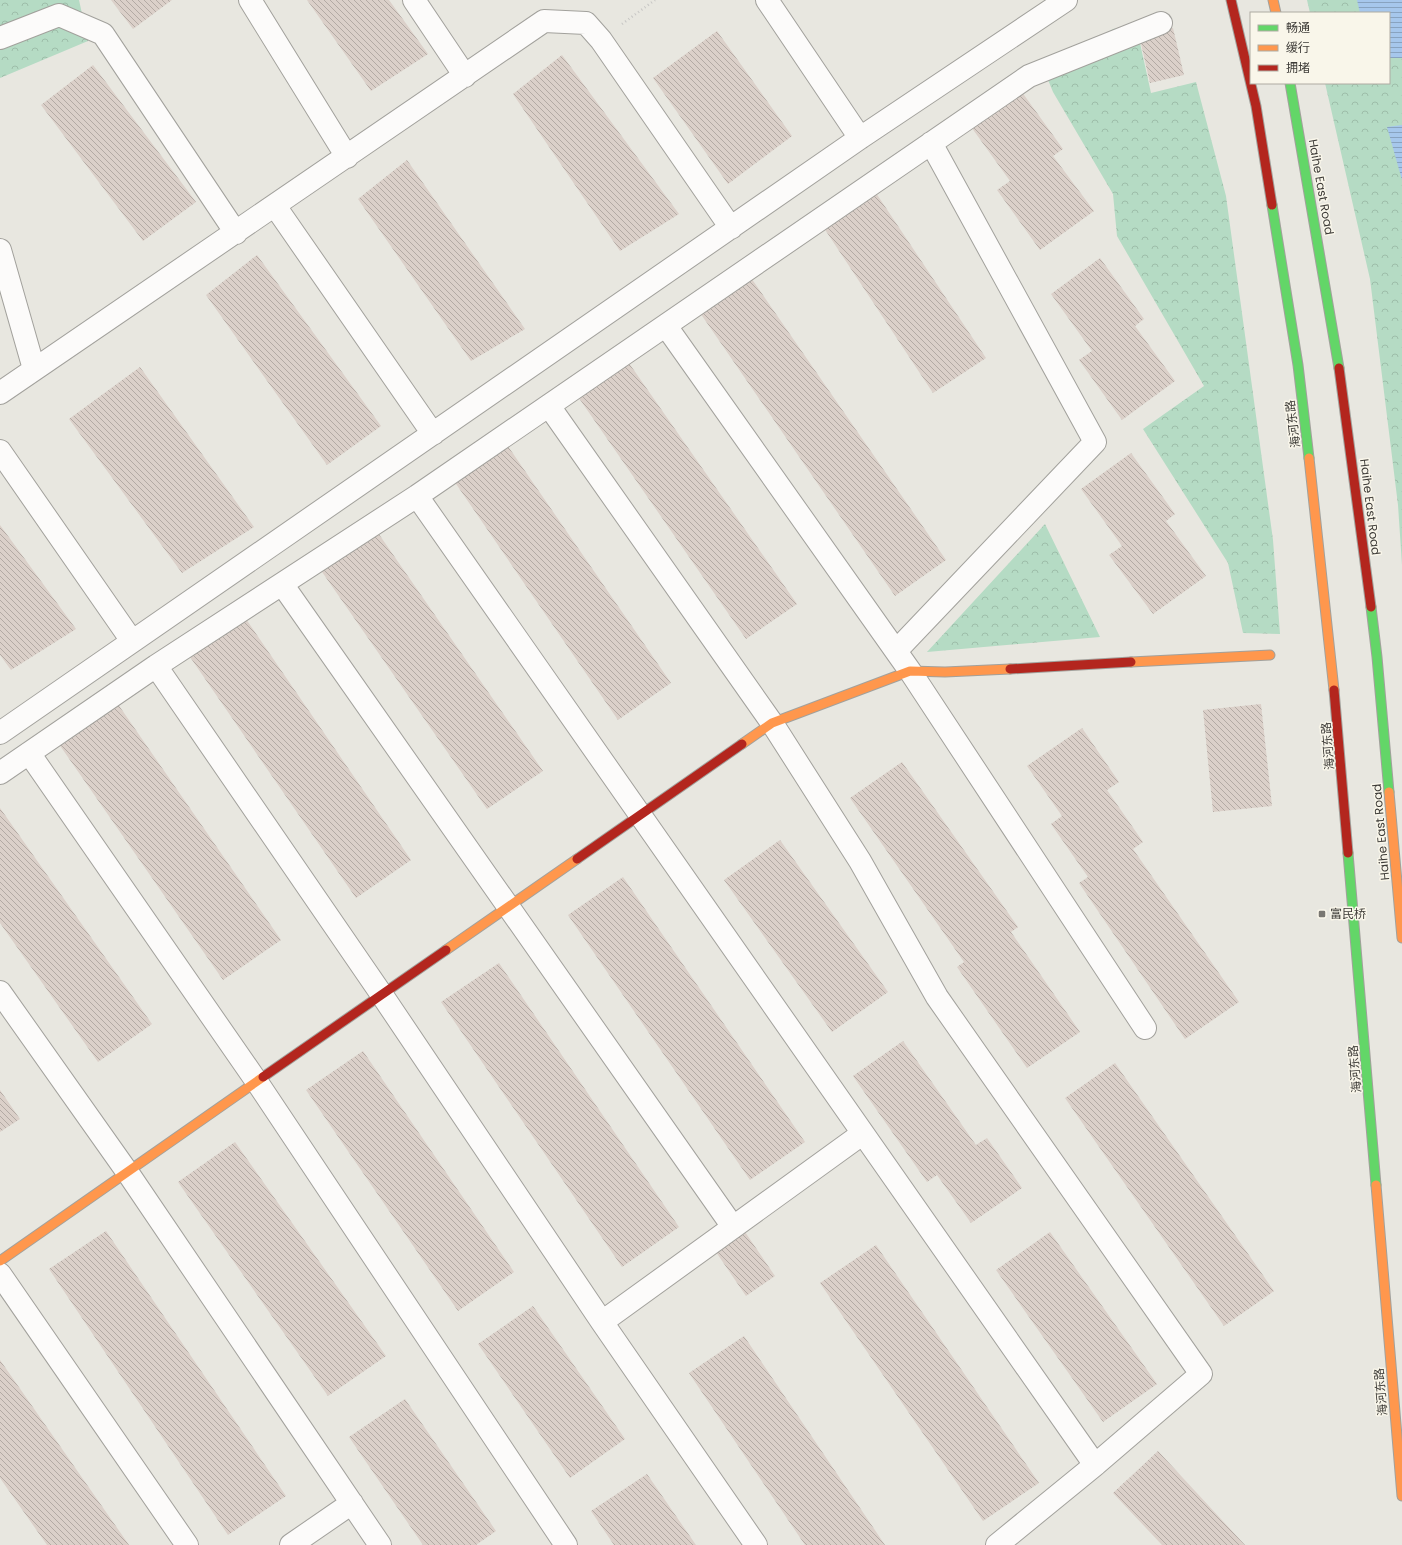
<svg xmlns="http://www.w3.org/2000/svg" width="1402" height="1545" viewBox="0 0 1402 1545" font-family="Poppins,'Noto Sans SC',sans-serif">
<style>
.park{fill:url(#park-crowns)}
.water{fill:url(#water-rules)}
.building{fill:url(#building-back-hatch)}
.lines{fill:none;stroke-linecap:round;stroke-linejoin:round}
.street-casing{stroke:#a2a19c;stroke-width:24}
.fast-casing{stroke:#a2a19c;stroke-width:11}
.slow-casing{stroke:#a2a19c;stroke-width:11}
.jam-casing{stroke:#a2a19c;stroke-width:11}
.path{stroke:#c7c6c4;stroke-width:2.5;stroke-dasharray:1 3;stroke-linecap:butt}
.street{stroke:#fcfbfa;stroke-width:22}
.fast{stroke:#63d668;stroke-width:9}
.slow{stroke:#ff974d;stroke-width:9}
.jam{stroke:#b3261e;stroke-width:9}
.poi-dot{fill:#797772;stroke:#f9f6ea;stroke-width:1.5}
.labels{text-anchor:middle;stroke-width:3;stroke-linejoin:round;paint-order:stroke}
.street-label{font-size:12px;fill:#3d3b37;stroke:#f9f6ea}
.poi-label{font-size:12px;fill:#3d3b37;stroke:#f9f6ea;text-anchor:start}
</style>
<defs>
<pattern id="park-crowns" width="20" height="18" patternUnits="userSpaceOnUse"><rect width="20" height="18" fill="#b5dbc4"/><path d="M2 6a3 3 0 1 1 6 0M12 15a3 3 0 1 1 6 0" fill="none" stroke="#9dbda9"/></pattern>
<pattern id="water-rules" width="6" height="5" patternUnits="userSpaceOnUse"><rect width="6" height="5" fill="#a6c7ec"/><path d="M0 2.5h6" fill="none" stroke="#88a3c0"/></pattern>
<pattern id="building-back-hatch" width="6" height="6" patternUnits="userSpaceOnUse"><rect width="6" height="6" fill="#dbd0c9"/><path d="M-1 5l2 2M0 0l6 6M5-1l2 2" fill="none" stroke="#b3aaa4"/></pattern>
</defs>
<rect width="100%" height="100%" fill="#e8e7e0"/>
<path class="park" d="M0 0H79L88 41 0 78Z
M1307 0H1402V565L1398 505 1370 279 1325 83H1389V13H1310Z
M1136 25 1151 93 1196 82 1226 196 1273 540 1280 634 1243 633 1228 563 1143 429 1204 386 1117 236 1113 194 1053 92 1044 70 1113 29Z
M1045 524 1100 637 927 652Z"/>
<path class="water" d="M1357 0H1402V58H1389V13H1360Z
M1402 125V180L1387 127Z"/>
<path class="building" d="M111 0H172L133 29Z
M307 0H389L428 54 371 91Z
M1173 28 1184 75 1150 83 1139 35Z
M717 31 792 136 728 184 653 78Z
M562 55 679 214 620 251 513 94Z
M93 65 196 202 143 241 41 105Z
M1019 88 1063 149 1053 156 1094 211 1040 250 997 190 1010 181 969 124Z
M407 160 525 329 471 361 358 199Z
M872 187 986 358 933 393 820 222Z
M257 255 381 426 327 465 206 295Z
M1100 258 1144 319 1135 326 1175 381 1122 420 1079 360 1092 351 1051 294Z
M747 272 946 560 895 596 696 307Z
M624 356 797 604 746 639 574 391Z
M140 367 254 527 182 573 69 419Z
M505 442 671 683 618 720 452 478Z
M1131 453 1175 514 1166 521 1206 576 1153 614 1109 555 1122 546 1081 489Z
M0 525 76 629 11 670 0 655Z
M376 530 543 771 487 809 320 569Z
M246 619 411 860 356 898 190 657Z
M113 697 281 940 223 980 54 737Z
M1261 704 1272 806 1213 812 1203 710Z
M1082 728 1119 782 1107 790 1143 842 1133 849 1239 1002 1185 1039 1079 883 1088 877 1051 824 1062 816 1027 766Z
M902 762 1018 927 1011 932 1080 1032 1027 1068 957 967 964 962 850 798Z
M0 808 152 1024 98 1062 0 923Z
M780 840 888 992 832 1032 724 880Z
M623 877 805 1142 750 1180 568 915Z
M499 963 679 1227 622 1267 441 1002Z
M903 1041 976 1145 987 1138 1022 1188 971 1223 937 1175 927 1182 853 1076Z
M363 1051 514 1272 458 1311 306 1090Z
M1115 1063 1274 1291 1224 1326 1065 1098Z
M0 1090 20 1119 0 1132Z
M235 1142 386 1356 328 1396 178 1182Z
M106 1231 286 1496 228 1535 49 1269Z
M745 1232 775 1276 746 1296 716 1252Z
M1050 1232 1157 1384 1103 1422 996 1270Z
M876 1245 1039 1483 983 1521 820 1283Z
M533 1306 625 1439 570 1478 478 1344Z
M744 1336 885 1545H805L689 1373Z
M0 1360 129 1545H47L0 1478Z
M405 1399 496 1531 476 1545H423L349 1437Z
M1158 1451 1245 1545H1162L1113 1493Z
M647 1474 696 1545H614L591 1511Z"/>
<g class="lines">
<g class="street-casing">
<path id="street" d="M250 0 347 157
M414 0 465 76
M767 0 860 138
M0 38 59 15 103 34 236 233
M275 206 433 434
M0 250 34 369
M666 326 910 671 1145 1028
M0 393 544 21 586 23 601 40 731 228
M549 406 772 723 860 861 937 997 1201 1374 1095 1465 997 1545
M0 451 132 641
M417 496 1095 1465
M282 584 733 1227
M896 651 1095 442 931 143
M156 666 382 995 602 1322 756 1545
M0 733 860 138 1066 0
M29 753 257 1082 566 1545
M0 773 156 666 417 496 1029 76 1161 23
M0 992 128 1173 380 1545
M0 1274 187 1545
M602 1322 862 1134
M291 1545 352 1503"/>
</g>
<g class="fast-casing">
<path id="fast" d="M1290 83 1339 368
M1272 205 1298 365 1309 458
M1371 607 1377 657 1389 792
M1348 853 1376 1185"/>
</g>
<g class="slow-casing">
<path id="slow" d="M1273 0 1276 13
M1309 458 1334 690
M1131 662 1270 655
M742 744 772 723 910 671 945 672 1010 669
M1389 792 1402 938
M446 950 577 859
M1376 1185 1402 1496
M0 1261 263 1077"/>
</g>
<g class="jam-casing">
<path id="jam" d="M1231 0 1256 106 1272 205
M1339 368 1371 607
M1010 669 1131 662
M1334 690 1348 853
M577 859 742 744
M263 1077 446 950"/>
</g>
<path class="path" d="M622 24 655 0"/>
<use href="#street" class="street"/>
<use href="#fast" class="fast"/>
<use href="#slow" class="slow"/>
<use href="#jam" class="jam"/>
</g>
<rect class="poi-dot" x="1318" y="910" width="8" height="8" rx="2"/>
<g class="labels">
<g class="street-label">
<text transform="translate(1321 187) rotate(80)" y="4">Haihe East Road</text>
<text transform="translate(1293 424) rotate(-97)" y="4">海河东路</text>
<text transform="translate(1370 507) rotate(83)" y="4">Haihe East Road</text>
<text transform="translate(1328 746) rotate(-95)" y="4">海河东路</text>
<text transform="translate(1381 832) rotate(-95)" y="4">Haihe East Road</text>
<text transform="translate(1355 1069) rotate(-95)" y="4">海河东路</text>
<text transform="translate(1381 1392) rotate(-95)" y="4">海河东路</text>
</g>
<g class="poi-label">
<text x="1330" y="918">富民桥</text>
</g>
</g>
<rect x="1250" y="12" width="140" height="72" fill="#f9f6ea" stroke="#aeaba2"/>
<rect x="1258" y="25" width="20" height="6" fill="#63d668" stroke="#aeaba2"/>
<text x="1286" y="32" font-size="12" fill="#3d3b37">畅通</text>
<rect x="1258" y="45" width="20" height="6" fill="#ff974d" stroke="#aeaba2"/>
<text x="1286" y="52" font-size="12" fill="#3d3b37">缓行</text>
<rect x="1258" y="65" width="20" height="6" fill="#b3261e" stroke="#aeaba2"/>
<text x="1286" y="72" font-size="12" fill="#3d3b37">拥堵</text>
</svg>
